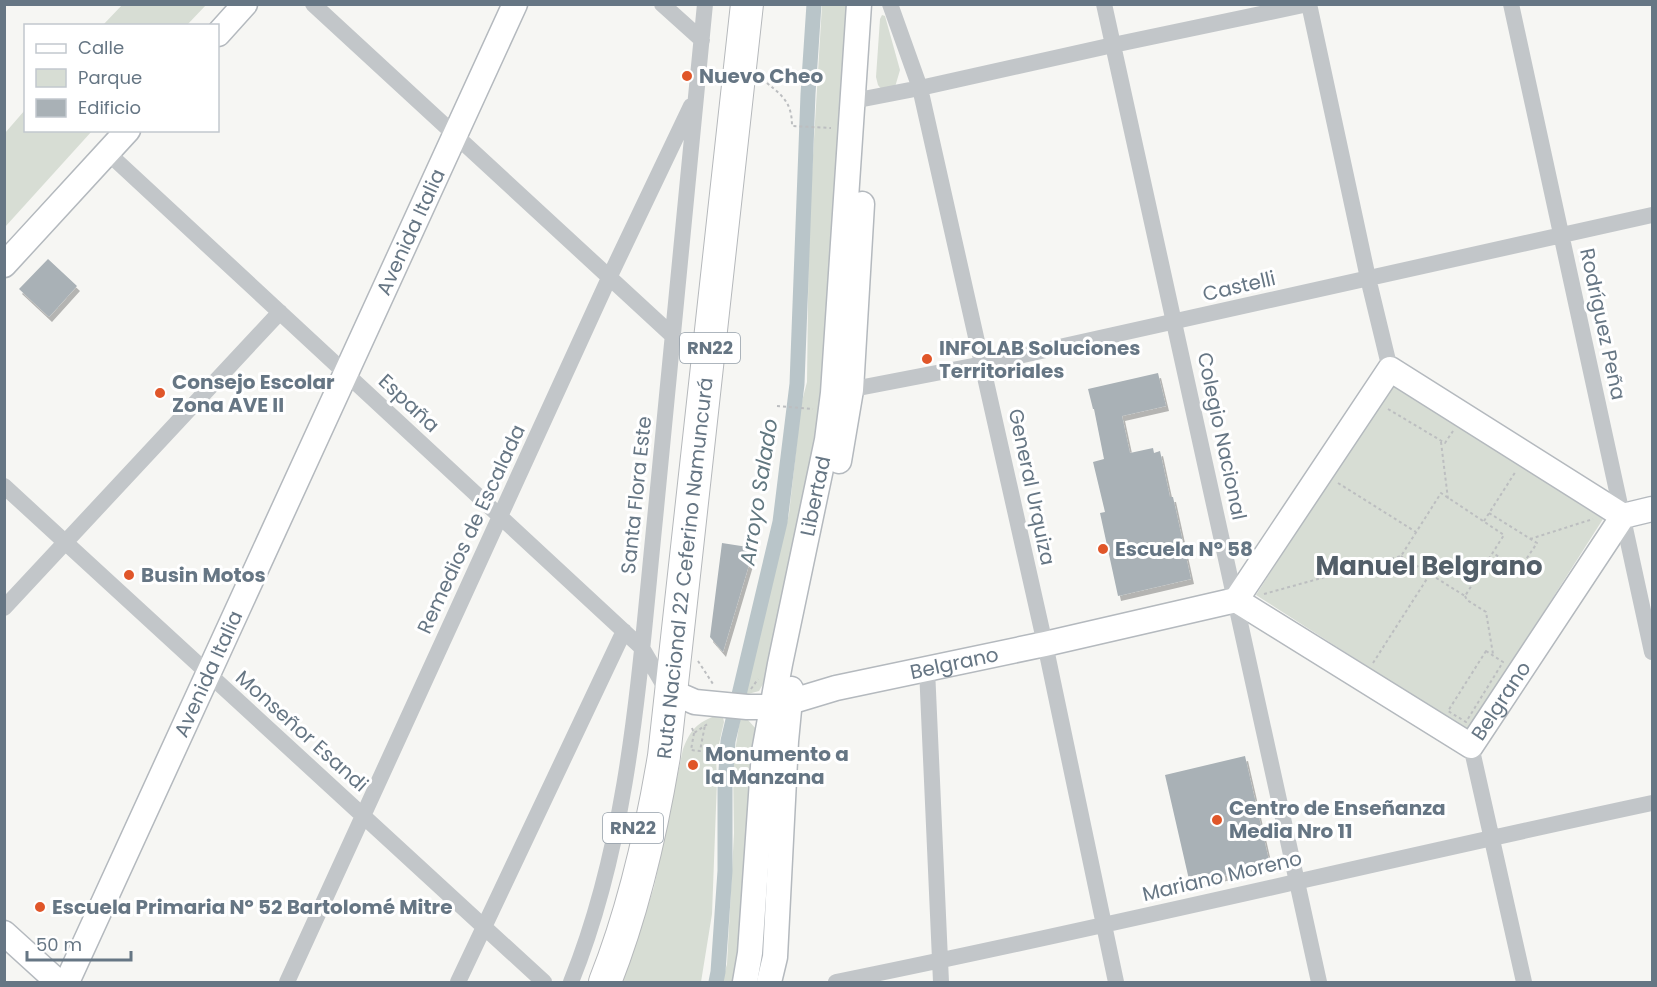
<svg xmlns="http://www.w3.org/2000/svg" width="1657" height="987" viewBox="0 0 1657 987" font-family="Poppins,sans-serif">
<style>
.green{fill:#d7ddd4}
.lines{fill:none;stroke-linecap:round;stroke-linejoin:round}
.canal{stroke:#b9c5c9;stroke-width:15}
.building{fill:#a9b1b6;filter:url(#shadow)}
.secondary-casing{stroke:#b4b9be;stroke-width:27}
.highway-casing{stroke:#b5b8bb;stroke-width:34}
.path{stroke:#bcbec0;stroke-width:2;stroke-dasharray:3 3;stroke-linecap:butt}
.street{stroke:#c2c6c9;stroke-width:16}
.secondary{stroke:#fff;stroke-width:24}
.highway{stroke:#fff;stroke-width:32}
.poi-dot{fill:#e05629;stroke:#fff;stroke-width:2}
.labels{text-anchor:middle;stroke-width:6;stroke-linejoin:round;paint-order:stroke}
.shield{fill:#fff;stroke:#949fa9;stroke-width:1.5}
.shield-label{font-size:18px;font-weight:bold;fill:#667684}
.poi-label{font-size:20px;font-weight:bold;fill:#667684;stroke:#fff;text-anchor:start}
.street-label{font-size:20px;fill:#667684;stroke:#fff}
.water-label{font-size:21px;font-style:italic;fill:#617780;stroke:#fff}
.district-label{font-size:26px;font-weight:bold;fill:#535f69;stroke:#fff}
</style>
<defs>
<filter id="shadow"><feDropShadow dx="3" dy="5" stdDeviation="0" flood-color="#0004"/></filter>
</defs>
<rect width="100%" height="100%" fill="#f6f6f3"/>
<path class="green" d="M123 4H206V5L187 25H103Z
M822 5H849L824 410 771 670 759 691 748 694H739L753 657 789 514 801 405 807 382 809 223Z
M882 15 885 16 900 70 895 87 883 91 878 85 876 77 880 19Z
M25 110 26 130 92 131 5 227V133Z
M1391 383 1603 519 1468 731 1256 595Z
M722 713 724 722 716 757 717 781 712 914 701 982H619L637 939 654 887 683 749C692 726 699 722 722 713Z
M740 720H748L756 729 758 740 736 982H722L727 964 734 833 733 764Z"/>
<g class="lines">
<path class="canal" d="M716 982 718 972 725 871V786L728 741 780 522 797 384 808 94 814 4"/>
</g>
<path class="building" d="M48 259 77 286 49 317 19 289Z
M1158 373 1166 406 1122 416 1130 453 1153 448 1154 453 1160 451 1170 497H1173L1191 579 1118 596 1100 513 1105 512 1093 462 1104 459 1094 409H1093L1088 389Z
M722 543 754 548 723 652 710 637Z
M1245 756 1270 865 1190 884 1165 775Z"/>
<g class="lines">
<g class="secondary-casing">
<g id="secondary">
<path d="M218 34 245 4"/>
<path d="M4 265 128 130"/>
<path d="M839 461 851 390 862 204"/>
<path id="s1" d="M1623 516 1390 369 1236 600 1471 746 1623 516 1652 509"/>
<path id="s2" d="M672 692 695 702 747 707H773L836 688 1045 644 1236 600"/>
<path d="M4 933 58 982"/>
<path id="s3" d="M67 982 515 4"/>
<path id="s4" d="M745 982 750 953 764 752 780 664 827 440 833 393 859 4"/>
<path d="M769 982 775 957 786 741 791 689"/>
</g>
</g>
<g class="highway-casing">
<g id="highway">
<path id="s5" d="M605 982C634 909 651 834 664 756L747 4"/>
</g>
</g>
<path class="path" d="M762 79C780 94 792 100 792 126L831 128
M777 406 813 409
M1388 409 1445 443 1453 431
M1441 442 1448 499
M1338 483 1416 532
M1489 513 1537 543 1519 570 1493 553
M1484 521 1516 471
M1530 539 1593 519
M1264 594 1401 556 1441 493 1504 535 1465 596 1401 556
M1465 596 1467 600 1486 612 1493 654
M1486 651 1503 662 1466 722 1448 711Z
M698 661 713 684
M1373 663 1430 574
M751 689 758 679
M692 728 694 733 709 723
M694 733 691 750 700 751 705 725"/>
<path class="street" d="M313 4 673 336
M662 4 702 40
M890 4 920 88 1045 644 1116 982
M1104 4 1319 982
M1309 4 1368 278 1390 369
M1511 4 1652 652
M853 101 920 88 1113 45 1308 4
M108 153 642 648 663 684 671 691
M843 391 983 364 1652 215
M4 486 544 982
M4 608 280 312
M927 669 941 982
M1471 746 1524 982
M287 982 609 278 691 106
M458 982 624 631
M571 982C630 836 639 675 655 519 671 348 688 176 705 4
M836 982C1109 927 1380 861 1652 803"/>
<use href="#secondary" class="secondary"/>
<use href="#highway" class="highway"/>
</g>
<g class="poi-dot">
<circle cx="687" cy="76" r="6"/>
<circle cx="927" cy="359" r="6"/>
<circle cx="160" cy="393" r="6"/>
<circle cx="1103" cy="549" r="6"/>
<circle cx="129" cy="575" r="6"/>
<circle cx="693" cy="765" r="6"/>
<circle cx="1217" cy="820" r="6"/>
<circle cx="40" cy="907" r="6"/>
</g>
<g class="labels">
<g class="shield">
<rect x="680" y="333" width="60" height="30" rx="4.5"/>
<rect x="603" y="813" width="60" height="30" rx="4.5"/>
</g>
<g class="shield-label">
<text x="710" y="354">RN22</text>
<text x="633" y="834">RN22</text>
</g>
<g class="poi-label">
<text x="699" y="83">Nuevo Cheo</text>
<text x="939" y="355">INFOLAB Soluciones<tspan x="939" dy="23">Territoriales</tspan></text>
<text x="172" y="389">Consejo Escolar<tspan x="172" dy="23">Zona AVE II</tspan></text>
<text x="1115" y="556">Escuela Nº 58</text>
<text x="141" y="582">Busin Motos</text>
<text x="705" y="761">Monumento a<tspan x="705" dy="23">la Manzana</tspan></text>
<text x="1229" y="815">Centro de Enseñanza<tspan x="1229" dy="23">Media Nro 11</tspan></text>
<text x="52" y="914">Escuela Primaria Nº 52 Bartolomé Mitre</text>
</g>
<g class="street-label">
<text dy="7" stroke="none"><textPath href="#s3" startOffset="825">Avenida Italia</textPath></text>
<text transform="translate(1239 286) rotate(-13)" y="7">Castelli</text>
<text transform="translate(1603 324) rotate(78)" y="7">Rodríguez Peña</text>
<text transform="translate(409 403) rotate(43)" y="7">España</text>
<text transform="translate(1222 436) rotate(78)" y="7">Colegio Nacional</text>
<text transform="translate(1032 487) rotate(78)" y="7">General Urquiza</text>
<text transform="translate(636 495) rotate(-84)" y="7">Santa Flora Este</text>
<text dy="7" stroke="none"><textPath href="#s4" startOffset="492">Libertad</textPath></text>
<text transform="translate(471 529) rotate(-65)" y="7">Remedios de Escalada</text>
<text dy="7" stroke="none"><textPath href="#s5" startOffset="423">Ruta Nacional 22 Ceferino Namuncurá</textPath></text>
<text dy="7" stroke="none"><textPath href="#s2" startOffset="290">Belgrano</textPath></text>
<text dy="7" stroke="none"><textPath href="#s3" startOffset="339">Avenida Italia</textPath></text>
<text dy="7" stroke="none"><textPath href="#s1" startOffset="884">Belgrano</textPath></text>
<text transform="translate(302 731) rotate(42)" y="7">Monseñor Esandi</text>
<text transform="translate(1222 876) rotate(-13)" y="7">Mariano Moreno</text>
</g>
<g class="water-label">
<text transform="translate(759 492) rotate(-81)" y="7">Arroyo Salado</text>
</g>
<g class="district-label">
<text x="1429" y="575">Manuel Belgrano</text>
</g>
</g>
<rect width="1657" height="987" fill="none" stroke="#667684" stroke-width="12"/>
<rect x="24" y="24" width="195" height="108" fill="#ffffff" stroke="#c2c8ce" stroke-width="1.5"/>
<rect x="36" y="44" width="30" height="9" fill="#ffffff" stroke="#c2c8ce" stroke-width="1.5"/>
<text x="78" y="54" font-size="18" fill="#667684">Calle</text>
<rect x="36" y="69" width="30" height="18" fill="#d7ddd4" stroke="#c2c8ce" stroke-width="1.5"/>
<text x="78" y="84" font-size="18" fill="#667684">Parque</text>
<rect x="36" y="99" width="30" height="18" fill="#a9b1b6" stroke="#c2c8ce" stroke-width="1.5"/>
<text x="78" y="114" font-size="18" fill="#667684">Edificio</text>
<path d="M27 951v9h104v-9" fill="none" stroke="#667684" stroke-width="3"/>
<text x="36" y="951" font-size="18" fill="#667684" stroke="#ffffff" stroke-width="4.5" paint-order="stroke">50 m</text>
</svg>
